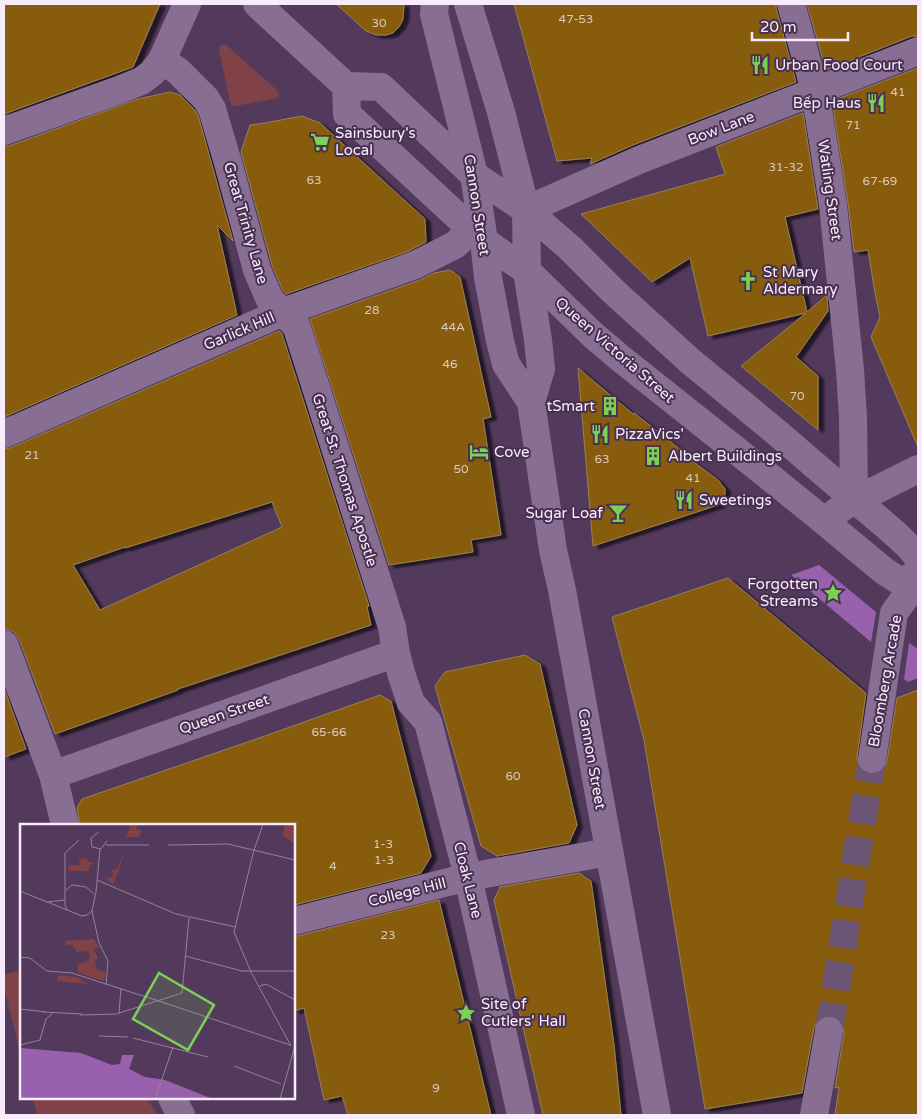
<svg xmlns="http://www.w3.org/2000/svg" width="922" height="1119" viewBox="0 0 922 1119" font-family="'Varela Round',sans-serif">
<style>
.green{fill:#804246}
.water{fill:#9961ad}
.building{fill:#875d0d;stroke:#997e57;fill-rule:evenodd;filter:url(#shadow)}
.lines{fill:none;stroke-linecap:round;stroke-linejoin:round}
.pedestrian-tunnel{stroke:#6c5574;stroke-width:28;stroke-dasharray:28 14;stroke-linecap:butt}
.pedestrian{stroke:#896e93;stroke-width:28}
.minor{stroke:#896e93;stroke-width:28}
.tertiary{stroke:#896e93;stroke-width:28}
.labels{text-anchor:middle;stroke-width:4;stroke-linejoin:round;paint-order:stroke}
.number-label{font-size:12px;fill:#dcc8c0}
.poi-label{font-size:15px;fill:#f8ecfc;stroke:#483051;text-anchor:start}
.street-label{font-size:15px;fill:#f8ecfc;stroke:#483051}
.inset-river{fill:none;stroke:#9961ad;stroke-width:2.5}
.inset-road{fill:none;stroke:#95819c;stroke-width:1}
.view{fill:#7cd155;fill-opacity:0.15;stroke:#7cd155;stroke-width:2.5}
.inset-edge{fill:none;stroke:#f8ecfc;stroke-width:2.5}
</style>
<defs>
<filter id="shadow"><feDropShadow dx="5.5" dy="3" stdDeviation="1" flood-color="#0009"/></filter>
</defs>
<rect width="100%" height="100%" fill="#533a5c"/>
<path class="green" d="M225 44 278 91 279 95 277 98 236 106H232L230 102 219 49 221 45Z
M21 970V1055L4 988V975Z
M33 1098H146L158 1115H37Z"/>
<path class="water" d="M819 565 876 612 871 642 791 575Z
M909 643 918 649V678L908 682 904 679Z"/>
<path class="building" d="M4 4H160L133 67 4 114Z
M336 4H404L403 19 399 27 393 33 386 35H376L366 31Z
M514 4H776V8L796 82 633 145 590 164 592 158 557 161Z
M807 4H918V36H912L826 70Z
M918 68V447L871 337 880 317 875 293 868 250 854 252 848 203 832 101Z
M170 92 180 95 194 109 198 115 233 241 217 225 237 315 4 417V146H9L138 99Z
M803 113 818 209 785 217 807 312 827 295 828 311 796 357 818 376V430L741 366 806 313 708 336 690 258 652 282 581 214 725 174 716 147Z
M302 116 320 123 425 219 426 242 409 251 286 294 283 291 272 265 241 152 250 125 265 123Z
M450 270 460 277 491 417 483 419 501 535 471 540 473 552 389 565 310 319 420 280 434 273Z
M279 331 282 334 369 606 367 607 371 625 178 689V690L55 734 19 639 14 632 7 629H4V449L10 448ZM272 502 282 527 100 610 73 565 125 547V548Z
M578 368 633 414 634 413 685 453 695 463 718 480 725 489V495L721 503 718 505 593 546Z
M728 578 866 693 857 757 858 765 863 771 870 774H877L884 768 887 761 897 698 918 690V1115H835L839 1087 835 1088 844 1033 843 1025 839 1019 831 1016 823 1017 817 1021 814 1028 802 1093 705 1109 644 740 612 617Z
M525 655 540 664 577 825 569 843 497 856 481 846 435 686 445 672Z
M4 688 26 749 4 757Z
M380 695 391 701 431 856 421 873 294 905V825H80L77 808 82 799 262 737Z
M579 873 591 881 614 1045 621 1115H543L494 900 500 887Z
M439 900 491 1115H348L342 1096 324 1100 304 1008 294 1011V936H298Z"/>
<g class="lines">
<path class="pedestrian-tunnel" d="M829 1031 872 759"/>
<path class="pedestrian" d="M791 4 815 91 833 205 850 370 853 417 854 499
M526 210 639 160 918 51
M872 759 894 613 918 580
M814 1115 829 1031"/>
<path class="minor" d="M162 60 178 71 206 99 212 109 228 163 257 270 270 300 296 325 392 627 396 653 401 673 411 703 428 722 468 877 521 1115
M4 131 119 90 141 81 152 73 162 60 187 4
M4 434 283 312 415 265 455 245 472 229
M854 499C866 509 915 548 918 560
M824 521 884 571 898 580 918 578
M4 644 53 775 65 825
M53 775 396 653
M294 921 468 877 609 852
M172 1098 181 1115"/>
<path class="tertiary" d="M257 4 346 86 381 87 474 175 526 210 570 248 613 291 690 361 775 431 854 499
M435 4 434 14 474 175 484 241 488 277 500 341 506 364 531 402 553 550 562 590 657 1115
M468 4 501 112 526 210 527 271 538 340 541 369 531 402
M346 86 347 114 484 241 527 271 593 335 620 358 771 478 824 521 854 499 876 490 918 469"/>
</g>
<defs>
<g id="restaurant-bare" transform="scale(1.5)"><path d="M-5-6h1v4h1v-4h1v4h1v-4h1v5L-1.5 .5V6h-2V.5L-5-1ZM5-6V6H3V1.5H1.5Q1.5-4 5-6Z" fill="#7cd155" stroke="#483051" stroke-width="2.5" paint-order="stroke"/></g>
<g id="supermarket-bare" transform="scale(1.5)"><path d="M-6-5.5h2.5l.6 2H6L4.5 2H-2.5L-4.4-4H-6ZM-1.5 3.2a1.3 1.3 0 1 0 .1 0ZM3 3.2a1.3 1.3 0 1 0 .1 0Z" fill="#7cd155" stroke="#483051" stroke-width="2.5" paint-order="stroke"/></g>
<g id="church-bare" transform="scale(1.5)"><path d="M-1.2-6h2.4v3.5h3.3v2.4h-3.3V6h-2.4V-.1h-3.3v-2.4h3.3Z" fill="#7cd155" stroke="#483051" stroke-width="2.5" paint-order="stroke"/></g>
<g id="building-bare" transform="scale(1.5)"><path d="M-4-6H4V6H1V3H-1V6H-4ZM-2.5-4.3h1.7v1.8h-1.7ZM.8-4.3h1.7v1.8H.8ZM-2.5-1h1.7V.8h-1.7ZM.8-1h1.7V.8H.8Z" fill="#7cd155" stroke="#483051" stroke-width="2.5" paint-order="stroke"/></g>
<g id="hotel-bare" transform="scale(1.5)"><path d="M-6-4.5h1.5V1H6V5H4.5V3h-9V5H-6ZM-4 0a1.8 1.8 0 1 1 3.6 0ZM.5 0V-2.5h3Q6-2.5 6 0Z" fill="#7cd155" stroke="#483051" stroke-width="2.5" paint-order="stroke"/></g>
<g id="bar-bare" transform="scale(1.5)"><path d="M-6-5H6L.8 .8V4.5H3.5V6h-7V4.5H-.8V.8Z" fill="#7cd155" stroke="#483051" stroke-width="2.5" paint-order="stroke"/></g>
<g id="sight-bare" transform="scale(1.5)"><path d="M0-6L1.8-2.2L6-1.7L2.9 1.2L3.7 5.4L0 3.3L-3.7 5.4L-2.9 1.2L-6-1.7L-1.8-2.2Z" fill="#7cd155" stroke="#483051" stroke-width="2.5" paint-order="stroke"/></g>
</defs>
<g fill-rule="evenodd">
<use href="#restaurant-bare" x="760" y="65"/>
<use href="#restaurant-bare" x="876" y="103"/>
<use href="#supermarket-bare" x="320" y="142"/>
<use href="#church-bare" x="748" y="281"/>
<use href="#building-bare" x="610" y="406"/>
<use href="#restaurant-bare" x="600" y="434"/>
<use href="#hotel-bare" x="479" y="452"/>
<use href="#building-bare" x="653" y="456"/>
<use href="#restaurant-bare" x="684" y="500"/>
<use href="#bar-bare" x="618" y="513"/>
<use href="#sight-bare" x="833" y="593"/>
<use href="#sight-bare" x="466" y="1013"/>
</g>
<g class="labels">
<g class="number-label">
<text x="576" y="23">47-53</text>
<text x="379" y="27">30</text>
<text x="898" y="96">41</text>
<text x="853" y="129">71</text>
<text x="786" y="171">31-32</text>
<text x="314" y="184">63</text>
<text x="880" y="185">67-69</text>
<text x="372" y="314">28</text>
<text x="453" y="331">44A</text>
<text x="450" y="368">46</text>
<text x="797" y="400">70</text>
<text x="32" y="459">21</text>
<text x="602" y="463">63</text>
<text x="461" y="473">50</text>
<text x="693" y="482">41</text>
<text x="329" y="736">65-66</text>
<text x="513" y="780">60</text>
<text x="383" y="848">1-3</text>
<text x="384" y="864">1-3</text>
<text x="333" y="870">4</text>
<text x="388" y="939">23</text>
<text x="436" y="1092">9</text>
</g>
<g class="poi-label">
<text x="775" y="70">Urban Food Court</text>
<text x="861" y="108" text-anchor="end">Bếp Haus</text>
<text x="335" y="138">Sainsbury's<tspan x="335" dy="17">Local</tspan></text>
<text x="763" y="277">St Mary<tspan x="763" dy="17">Aldermary</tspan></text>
<text x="595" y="411" text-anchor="end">tSmart</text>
<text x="615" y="439">PizzaVics'</text>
<text x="494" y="457">Cove</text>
<text x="668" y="461">Albert Buildings</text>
<text x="699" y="505">Sweetings</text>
<text x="603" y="518" text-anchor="end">Sugar Loaf</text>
<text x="818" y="589" text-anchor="end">Forgotten<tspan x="818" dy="17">Streams</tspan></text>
<text x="481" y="1009">Site of<tspan x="481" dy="17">Cutlers' Hall</tspan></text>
</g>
<g class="street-label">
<text transform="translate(721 128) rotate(-21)" y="5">Bow Lane</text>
<text transform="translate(830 190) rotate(82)" y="5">Watling Street</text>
<text transform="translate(477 205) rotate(81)" y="5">Cannon Street</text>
<text transform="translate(246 223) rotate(74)" y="5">Great Trinity Lane</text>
<text transform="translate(239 331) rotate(-23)" y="5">Garlick Hill</text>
<text transform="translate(615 350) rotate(41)" y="5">Queen Victoria Street</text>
<text transform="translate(345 480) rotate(72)" y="5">Great St. Thomas Apostle</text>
<text transform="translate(885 681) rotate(-80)" y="5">Bloomberg Arcade</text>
<text transform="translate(224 714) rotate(-19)" y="5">Queen Street</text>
<text transform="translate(592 759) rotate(80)" y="5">Cannon Street</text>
<text transform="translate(468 880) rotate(76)" y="5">Cloak Lane</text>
<text transform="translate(407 892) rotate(-14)" y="5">College Hill</text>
</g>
</g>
<g transform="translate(20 824)">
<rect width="275" height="275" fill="#533a5c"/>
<path d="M111 0H118L116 5 122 7 119 13H106ZM265 0H275V20L263 12ZM105 28 94 59H91L85 54 93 53 92 46H96ZM66 34 68 38H76L69 42V47H49L48 42 60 41 59 35ZM74 115 79 124H74L78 135 75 136 76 145 86 148 84 157 58 149 57 140 69 137 70 130 67 127 57 128 52 120 45 122V117ZM38 151 56 153 68 160 37 157Z" fill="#804246"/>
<path d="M0 224 61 229 92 241 100 240 102 231H114L109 245 125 253 145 256 193 275H0Z" fill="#9961ad"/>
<path class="inset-river" d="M1 230 25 251 132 275M9 236 31 251M0 249 21 252M0 251 15 252 120 275M0 254H14L107 275M0 256H13L54 275M0 258H12L51 275M33 259 60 275M44 261 63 275"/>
<path class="inset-road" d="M79 8 71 14 72 23 81 25 87 17M86 21H129M148 21 208 20 275 36M234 26 214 108 231 148 271 222M234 26 243 0M77 56 156 90 216 103M46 66 52 61 66 63 74 70M0 67 62 92 67 91 72 87 76 68 80 25M27 78 45 76M47 86 45 81V29L59 16M72 87 79 119 88 137 86 161M165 132 222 147H275M0 133 10 134 27 147 52 149 126 173M240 162 246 160 275 176M124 172 270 221M0 185 26 188M24 188 62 190M99 189 101 164M60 191 96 190 162 169 169 94M79 212 108 213M113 214 188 233M0 221 20 216 26 195 33 189M214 242 261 260M135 275 153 223M260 275 275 222"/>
<path class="view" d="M139 149 194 181 168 226 113 195Z"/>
<rect width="275" height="275" class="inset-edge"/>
</g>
<rect width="922" height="1119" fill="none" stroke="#f8ecfc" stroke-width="10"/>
<path d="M752 32v8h96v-8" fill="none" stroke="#f8ecfc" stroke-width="2.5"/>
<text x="760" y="32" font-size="15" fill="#f8ecfc" stroke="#483051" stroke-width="4" paint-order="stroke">20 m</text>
</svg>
